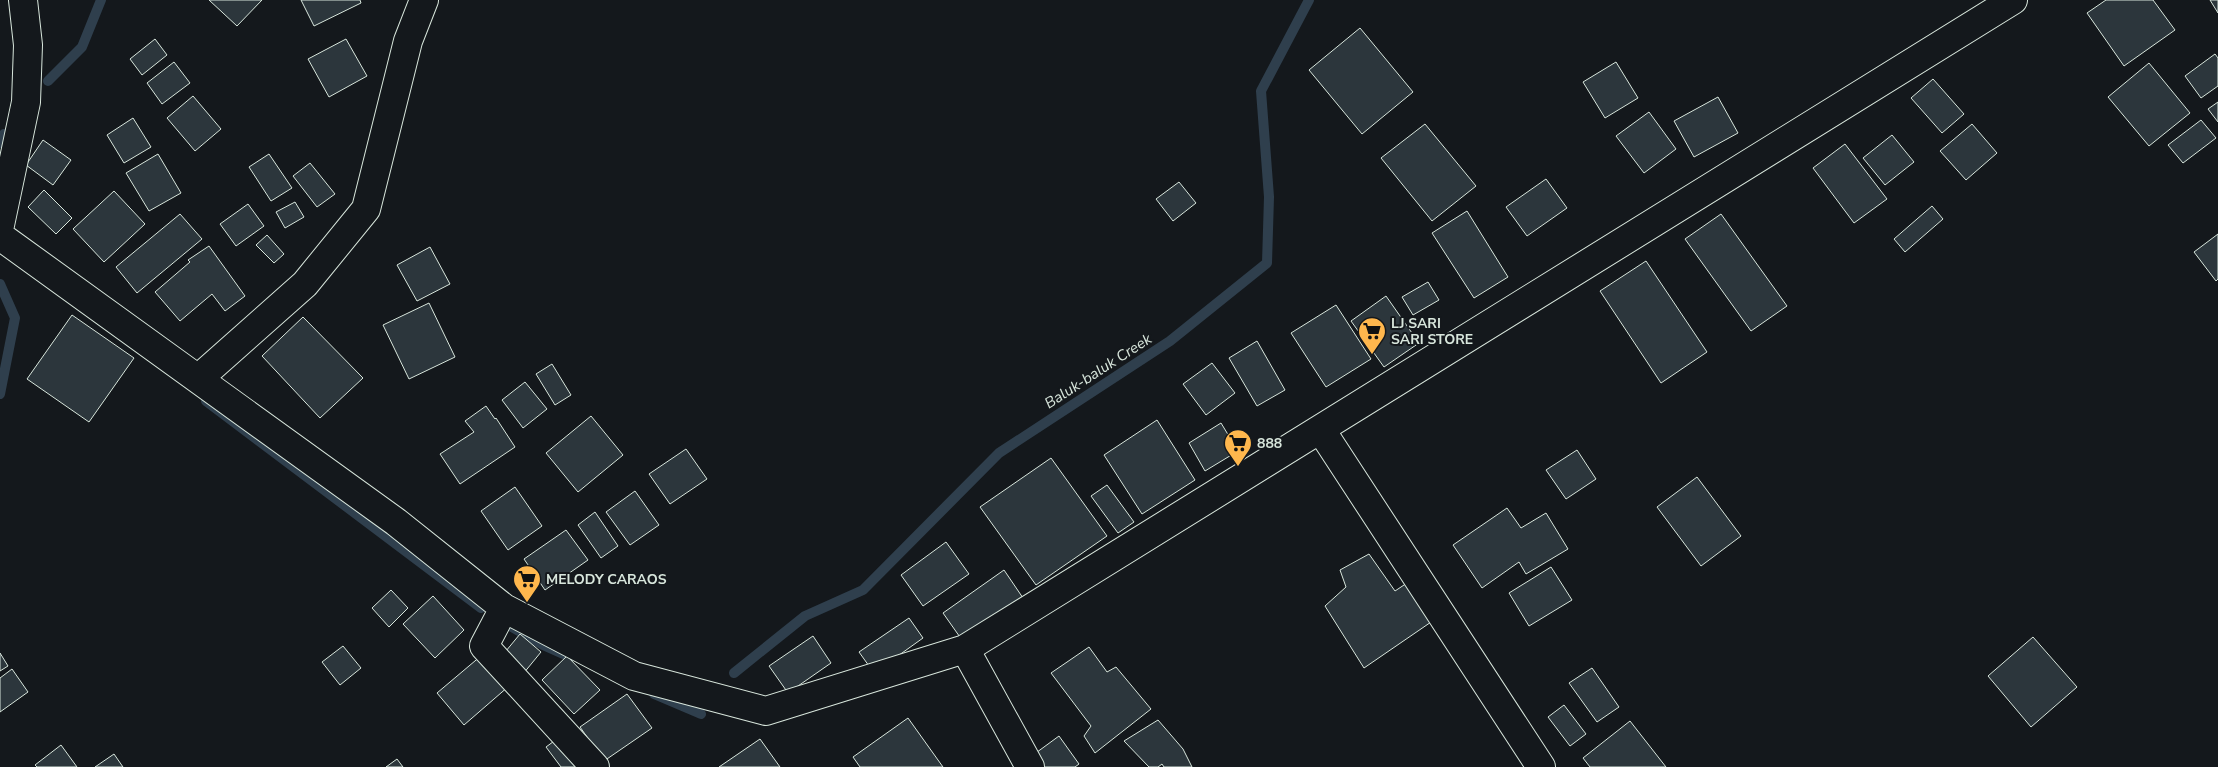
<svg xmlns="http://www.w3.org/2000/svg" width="2218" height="767" viewBox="0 0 2218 767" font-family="'Nunito Sans',sans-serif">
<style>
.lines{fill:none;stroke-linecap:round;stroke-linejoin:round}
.stream{stroke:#2f3f4d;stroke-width:10}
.building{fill:#2c363c;stroke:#d8e6dc}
.minor-casing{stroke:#d8e6dc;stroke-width:30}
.minor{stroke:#14181c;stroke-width:28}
.labels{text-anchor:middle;stroke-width:4;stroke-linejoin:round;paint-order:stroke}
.poi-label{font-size:14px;font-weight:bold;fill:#d8e6dc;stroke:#14181c;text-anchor:start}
.water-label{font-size:15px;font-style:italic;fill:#d8e6dc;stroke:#14181c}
</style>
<rect width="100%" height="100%" fill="#14181c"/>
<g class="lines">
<path class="stream" d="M48 81 82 47 101 0
M0 143 4 134
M0 284 15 318 0 394
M206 401 481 608
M510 626 543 645 570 657
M734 673 805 616 863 590 999 453 1170 341 1267 263 1269 197 1261 91 1309 0
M654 694 701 714"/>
</g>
<path class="building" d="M209 0H262L237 26Z
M301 0H360L361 3 314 26Z
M2106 0H2153L2175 30 2124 66 2087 13Z
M2210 0H2218V13Z
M1360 28 1413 92 1362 134 1309 70Z
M155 39 167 55 142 75 130 59Z
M346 39 367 76 329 97 308 59Z
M2215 54 2218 58V86L2201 98 2185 76Z
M174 62 190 83 162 104 147 83Z
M1616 62 1638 98 1605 118 1583 82Z
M2149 63 2190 113 2149 146 2108 97Z
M1933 79 1964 114 1942 133 1911 98Z
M193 96 221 129 195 151 167 118Z
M1718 97 1738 133 1694 157 1674 121Z
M2218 102V122L2208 109Z
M1649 112 1676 149 1644 173 1616 136Z
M133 118 151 147 124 163 107 135Z
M2201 120 2216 138 2183 163 2168 145Z
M1425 124 1476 186 1432 221 1381 158Z
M1972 124 1997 153 1966 180 1940 151Z
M1892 135 1914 162 1885 185 1863 158Z
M43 140 71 160 53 185 26 165Z
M1845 144 1887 199 1854 223 1813 168Z
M158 154 181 193 149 211 126 173Z
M269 154 292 188 271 201 249 167Z
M310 163 335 194 317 207 293 176Z
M1546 179 1567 208 1527 236 1506 207Z
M1179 182 1196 203 1173 221 1156 199Z
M44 190 72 218 56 234 28 207Z
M114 191 145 224 104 262 73 229Z
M295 202 304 217 285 228 276 212Z
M248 204 264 226 236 246 220 224Z
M1932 206 1943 219 1905 252 1894 239Z
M1467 211 1508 277 1474 298 1432 233Z
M180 214 202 239 137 293 116 267Z
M1721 214 1787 306 1751 331 1685 239Z
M2218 234V279L2216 281 2194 252Z
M267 235 284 254 274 263 256 245Z
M209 246 245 296 225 311 212 294 180 321 155 292 190 262 188 260Z
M430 247 450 284 417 301 397 265Z
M1646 261 1707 352 1661 383 1600 291Z
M1428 282 1439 300 1413 315 1402 297Z
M1386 296 1419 343 1384 367 1351 321Z
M429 303 455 357 409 379 383 325Z
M1336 305 1371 359 1326 387 1291 333Z
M72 315 134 358 89 422 27 379Z
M303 317 363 378 320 418 262 356Z
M1257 341 1285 390 1257 406 1229 358Z
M1212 363 1235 393 1206 415 1183 384Z
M552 364 571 395 555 405 536 374Z
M525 382 547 409 523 428 502 400Z
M486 406 495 419 496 418 515 447 460 484 440 454 474 432 465 421Z
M591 416 623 455 578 492 546 453Z
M1157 420 1195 480 1142 514 1104 455Z
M1221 423 1238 451 1205 471 1189 443Z
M686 449 707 479 670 504 649 474Z
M1577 450 1596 479 1566 499 1546 470Z
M1051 458 1107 536 1036 585 980 507Z
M1697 477 1741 536 1701 566 1657 507Z
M1107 485 1134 522 1118 533 1091 496Z
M515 487 542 526 508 550 481 511Z
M635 491 659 525 630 545 606 512Z
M1507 508 1521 528 1546 513 1568 549 1526 574 1519 562 1482 588 1453 545Z
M595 512 618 546 601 558 578 525Z
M566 530 588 560 545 590 524 559Z
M946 542 969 574 923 606 901 575Z
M1369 554 1395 591 1410 581 1434 620 1364 668 1325 606 1346 587 1340 570Z
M1551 567 1572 600 1529 626 1509 593Z
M1004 570 1023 598 962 640 943 613Z
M391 590 408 608 389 627 372 608Z
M433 596 464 630 435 658 403 624Z
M909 618 923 638 874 673 859 652Z
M520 634 541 652 523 674 501 657Z
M813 636 831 663 788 693 769 666Z
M2033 637 2077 687 2031 727 1988 676Z
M343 646 361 668 340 685 322 662Z
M1089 647 1107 672 1116 667 1151 709 1095 753 1084 736 1091 726 1051 673Z
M0 653 8 666 0 671Z
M482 655 509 686 464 725 437 693Z
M567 656 600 690 574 714 542 680Z
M1592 668 1619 707 1597 722 1569 683Z
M12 669 28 692 0 712V678Z
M627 694 652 728 604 761 580 727Z
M1564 705 1586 734 1570 746 1548 717Z
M908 718 943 767H860L853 757Z
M1158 720 1183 749 1192 767H1164L1162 764 1158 767H1149L1124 741Z
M1630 721 1666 767H1590L1583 758Z
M561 736 583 767H561L546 747Z
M1059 736 1079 764 1075 767H1035L1029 758Z
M760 739 780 767H719Z
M61 745 77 767H37L35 765Z
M114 754 123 767H95Z
M397 759 403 767H386Z"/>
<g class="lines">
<g class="minor-casing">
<path id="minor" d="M0 225 26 102 28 45 23 0
M0 236 396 522 504 608 634 676 766 711 965 649 2013 0
M198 379 305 284 366 209 408 41 424 0
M1321 430 1541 767
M504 608 484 646 595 767
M965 649 1030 767"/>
</g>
<use href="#minor" class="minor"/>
</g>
<defs>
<g id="supermarket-pin" transform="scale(1.4375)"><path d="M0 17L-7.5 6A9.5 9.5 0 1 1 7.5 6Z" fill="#ffb74d" stroke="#14181c"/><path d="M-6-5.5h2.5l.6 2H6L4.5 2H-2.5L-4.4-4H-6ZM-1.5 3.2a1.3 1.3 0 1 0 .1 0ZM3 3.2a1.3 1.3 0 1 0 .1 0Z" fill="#111"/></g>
</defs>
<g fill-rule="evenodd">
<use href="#supermarket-pin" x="1372" y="331"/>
<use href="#supermarket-pin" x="1238" y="443"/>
<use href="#supermarket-pin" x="527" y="579"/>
</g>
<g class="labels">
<g class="poi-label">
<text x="1391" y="328">LJ SARI<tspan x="1391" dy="16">SARI STORE</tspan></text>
<text x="1257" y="448">888</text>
<text x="546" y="584">MELODY CARAOS</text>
</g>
<g class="water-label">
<text transform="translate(1098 371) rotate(-33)" y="5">Baluk-baluk Creek</text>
</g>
</g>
</svg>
